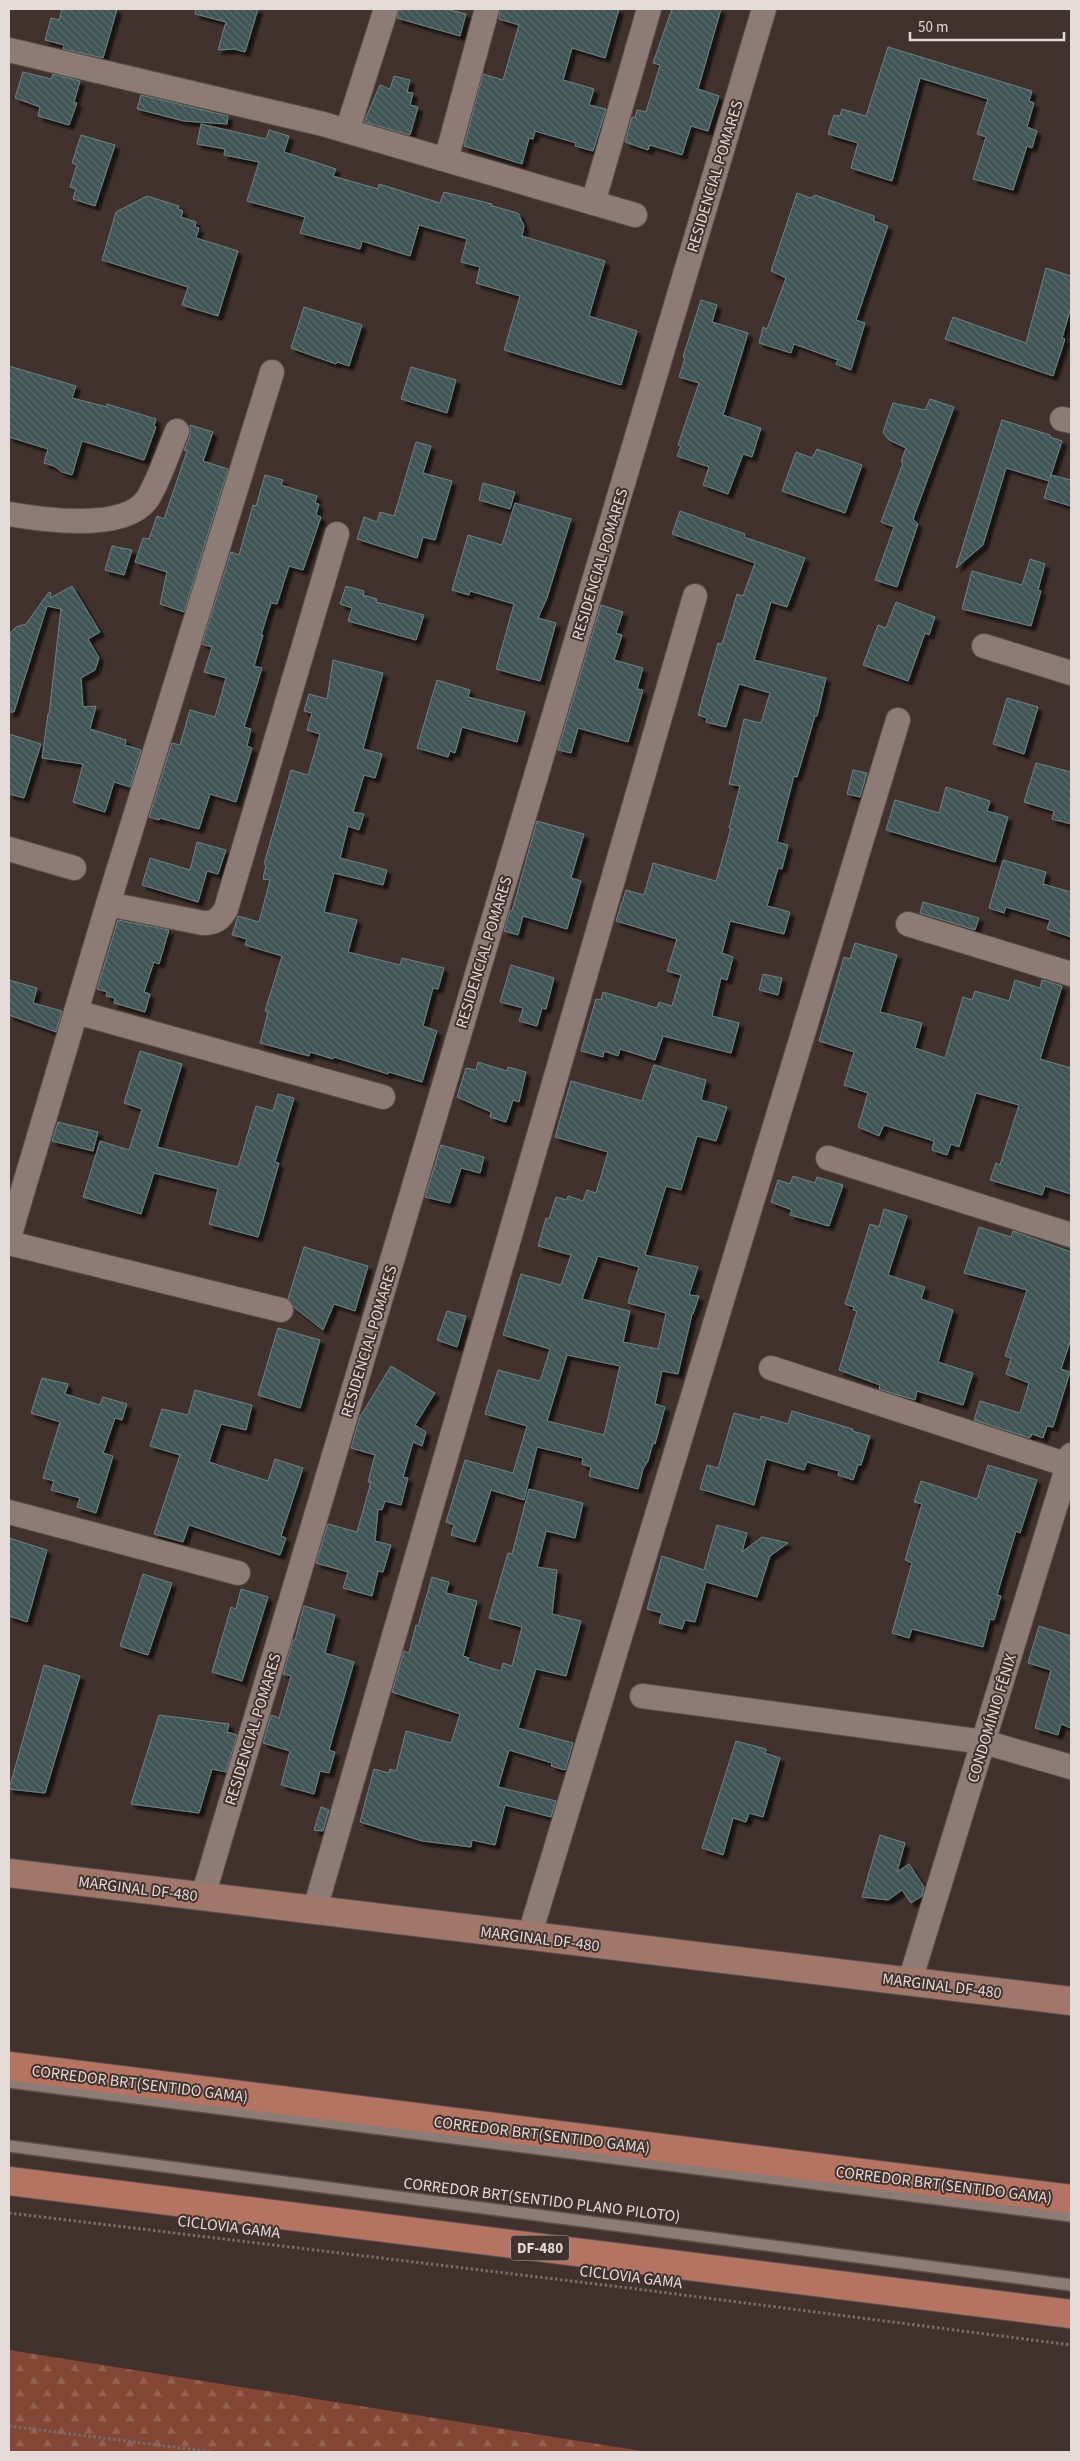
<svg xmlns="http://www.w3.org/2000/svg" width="1080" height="2461" viewBox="0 0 1080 2461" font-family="'Source Sans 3',sans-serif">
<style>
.forest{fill:url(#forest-firs)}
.building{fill:url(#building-back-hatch);stroke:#6e8384;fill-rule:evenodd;filter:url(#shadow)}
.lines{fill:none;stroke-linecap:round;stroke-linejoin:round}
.lane-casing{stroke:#5c4f4b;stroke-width:14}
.street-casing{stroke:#5c4f4b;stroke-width:26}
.secondary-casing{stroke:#5c4f4b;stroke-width:30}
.primary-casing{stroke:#5c4f4b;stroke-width:30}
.path{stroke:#7a6d68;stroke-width:3;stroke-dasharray:2.5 2.5;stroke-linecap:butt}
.lane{stroke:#8d7b76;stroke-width:11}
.street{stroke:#8d7b76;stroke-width:24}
.secondary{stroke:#a1776c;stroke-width:28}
.primary{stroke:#b57461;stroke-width:28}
.labels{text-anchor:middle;stroke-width:4;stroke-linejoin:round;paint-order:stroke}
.shield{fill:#41322d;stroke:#b3a8a4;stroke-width:1}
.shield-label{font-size:15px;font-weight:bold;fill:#e4dad7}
.street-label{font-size:16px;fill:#e4dad7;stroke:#41322d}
</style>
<defs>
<pattern id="forest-firs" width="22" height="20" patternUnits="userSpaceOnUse" patternTransform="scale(1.25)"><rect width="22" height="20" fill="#844735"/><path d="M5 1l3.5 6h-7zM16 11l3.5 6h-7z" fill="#956152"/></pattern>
<pattern id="building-back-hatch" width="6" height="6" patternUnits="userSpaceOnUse" patternTransform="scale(1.25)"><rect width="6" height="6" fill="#405455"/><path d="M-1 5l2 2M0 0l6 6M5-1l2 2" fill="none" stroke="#5b6c6d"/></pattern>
<filter id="shadow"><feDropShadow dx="4.5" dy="4.5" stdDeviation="1" flood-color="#0009"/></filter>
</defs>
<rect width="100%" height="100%" fill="#41322d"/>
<path class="forest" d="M9 2350 648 2452H9Z"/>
<path class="building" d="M62 9H117L103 58 63 49 64 45 45 40 51 18 59 20Z
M196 9H258L245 52 234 49 218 50 226 22 195 14Z
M399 9H446L466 14 460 36 397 18Z
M500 9H619L605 58 572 48 563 80 594 89 589 105 606 109 593 151 575 146 576 143 535 131 533 139 529 138 522 164 464 146 483 74 503 80 519 25 499 19Z
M672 9H721L698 89 719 96 708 131 691 126 682 155 650 145 648 150 625 142 632 117 635 118 637 110 646 112 660 65 653 63Z
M888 47 1032 91 1029 101 1034 103 1027 127 1037 131 1032 148 1027 146 1013 190 973 179 986 137 977 134 988 99 920 78 892 181 851 168 858 143 828 134 834 115 840 116 842 109 866 116Z
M23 72 51 79 53 74 80 81 74 102 77 103 69 125 38 116 40 107 15 98Z
M394 76 410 80 407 92 413 93 410 105 418 107 410 135 364 122 380 85 390 89Z
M141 95 228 116 227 124 184 121 137 109Z
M201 124 266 139 269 130 289 136 284 152 336 169 333 176 378 189 379 184 440 203 444 192 492 204V206L518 213 524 226 522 236 605 261 589 316 637 331 621 385 504 350 520 296 476 283 480 267 461 262 467 239 419 225 410 256 362 241 360 249 300 233 305 217 247 201 259 162 224 155 225 149 197 144Z
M81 135 115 145 95 206 73 199 76 189 70 187 77 165 72 163Z
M797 193 811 198 815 195 874 216V221L888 226 856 320 865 323 851 370 836 364 838 360 794 344 791 353 759 343 763 327 767 329 786 278 771 271Z
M147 196 179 206 178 209 183 211 181 217 196 222 195 227 199 228 196 238 238 251 218 316 182 305 188 287 102 260 116 212Z
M1046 268 1071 276V307L1062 338 1065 339 1053 376 945 339 953 317 1026 343Z
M701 300 717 305 712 322 748 333 723 415 761 428 752 457 743 454 728 494 703 485 709 467 677 456 681 446 678 445 699 383 679 377 685 358 683 357Z
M304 307 362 325 349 366 337 362 336 364 291 348Z
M9 366 76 386 72 398 107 407V404L156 419 154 426 156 427 144 460 82 441 72 475 62 472 54 466 44 463 48 449 9 437Z
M411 367 456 380 447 413 401 399Z
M930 399 954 407 913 519 918 524 897 587 875 580 894 527 881 522 903 463 901 462 906 448 889 440 883 432 893 403 925 410Z
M1002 420 1050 435V437L1062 441 1050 478 1051 475 1071 480V506L1044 498 1049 481 1006 468 983 545 956 568Z
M190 425 213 432 203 461 228 469 184 612 160 604 167 572 135 562 143 538 149 539 157 516 164 519 187 451 184 450 190 436Z
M416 442 431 446 423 473 452 481 435 540 423 537 417 558 357 539 364 517 377 522 380 512 394 516Z
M817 449 862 465 845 513 782 491 796 452 812 458Z
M265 475 283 480 281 485 317 496 315 503 319 504 316 515 321 517 303 570 289 566 277 604 271 603 261 635H263L254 666 262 668 244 727 251 729 247 746 252 748 236 802 210 794 199 829 160 818 159 820 149 817 172 743 180 745 190 710 215 717 226 678 204 672 212 647 202 644 231 552 239 555 253 505 256 506Z
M483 483 515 492 510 509 479 500Z
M515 503 571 519 547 598 538 618 556 623 540 681 496 669 514 604 470 591 469 595 452 590 468 535 502 545Z
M680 511 745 534 744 537 805 558 787 607 771 602 754 660 826 678 817 716H815L797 777 794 776 777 842 788 845 782 869 778 868 767 906 790 912 784 934 730 921 722 953 733 957 727 980 721 978 712 1016 739 1023 731 1053 663 1036 655 1060 620 1049 618 1056 604 1051 603 1057 581 1051 596 999 601 1000 603 992 657 1008 659 1002 672 1006 681 975 667 971 677 939 616 921 626 890 644 895 653 863 716 881 731 828H729L740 786 729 784 744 719 761 723 770 693 739 684 726 727 706 722 707 718 698 715 718 643 722 644 737 594 743 596 755 563 672 534Z
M112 546 132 550 124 575 105 570Z
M1030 559 1045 564 1038 590 1041 591 1031 626 962 609 972 571 1022 585Z
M72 586 100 632 88 639 99 658 95 670 81 678 83 707 96 706 90 729 126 740 125 745 141 750 130 787 114 782 105 812 73 802 83 764 42 758 48 714H49L61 609 47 606 14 712H9L10 633 16 627 26 624 49 592 51 593 50 598Z
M346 586 364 591 363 595 377 599 376 602 424 615 416 640 348 621 352 608 340 604Z
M896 602 935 617 929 635 925 633 908 681 863 665 878 625 886 628Z
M601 605 623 612 616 633 622 635 614 660 643 668 637 689 643 690 628 742 578 728 571 753 558 750Z
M333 660 383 673 363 749 382 754 375 778 364 775 353 812 364 814 359 830 348 826 340 858 387 870 383 885 334 873 324 912 357 920 348 952 400 965 402 958 444 968 438 989 433 988 423 1026 437 1031 422 1082 389 1072 388 1074 334 1057 333 1059 310 1052 309 1056 260 1043 268 1012 265 1011 282 956 245 945 247 939 232 935 238 916 259 922 270 880 263 879 266 865 264 864 291 770 308 775 320 734 307 730 312 713 304 711 309 694 327 699Z
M437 680 470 690 468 697 525 712 517 742 462 727 455 753 450 751 448 757 417 748Z
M1007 698 1038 707 1024 754 993 744Z
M9 734 41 744 24 798 9 794Z
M1036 763 1071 772V824L1052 819 1054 811 1024 802Z
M853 770 867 773 860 797 847 794Z
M946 787 990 801 987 811 1008 817 995 862 886 830 895 800 939 813Z
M537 821 584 834 571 878 581 881 567 929 523 916 518 935 504 931 510 910 512 911Z
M197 842 226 850 218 874 207 871 198 902 142 885 150 858 190 870Z
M1003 860 1046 872 1043 884 1071 892V937L1047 929 1050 920 1006 907 1004 913 989 908Z
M923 902 979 918 975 930 920 913Z
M118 920 169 930 159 964 154 962 144 992 150 994 145 1012 114 1003 115 998 106 996 107 992 97 989Z
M855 943 897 955 880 1012 922 1023 915 1048 945 1058 963 997 972 1000 975 991 1009 1001 1015 980 1040 988 1042 980 1062 986 1040 1059 1071 1068V1194L1045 1186 1042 1195 990 1180 996 1163 1000 1165 1019 1105 976 1093 959 1147 951 1144 947 1155 932 1150 934 1141 915 1135 884 1125 879 1136 858 1127 868 1093 844 1085 854 1052 819 1041 844 957 850 959Z
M511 965 554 978 546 1009 542 1008 537 1026 519 1021 523 1008 500 1002Z
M763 974 782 978 778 995 759 990Z
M9 980 37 988 33 1003 62 1011 56 1032 9 1015Z
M140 1051 182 1064 157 1147 238 1167 256 1106 273 1111 278 1094 294 1098 275 1162 279 1163 258 1237 209 1224 218 1189 154 1173 141 1214 83 1197 100 1141 129 1150 142 1109 124 1103Z
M478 1062 507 1071 508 1067 526 1072 519 1102 513 1100 506 1122 490 1117 491 1112 457 1097 466 1068 476 1070Z
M654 1065 706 1080 701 1100 727 1107 716 1141 697 1136 681 1190 666 1186 645 1255 698 1267 689 1295 699 1296 693 1314H692L678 1374 662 1371 655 1404 665 1407 655 1444 653 1443 648 1461 643 1469 638 1489 589 1476 591 1467 582 1464 583 1458 537 1447 524 1500 491 1490 475 1542 451 1535 454 1525 446 1522 465 1460 513 1473 527 1426 485 1414 498 1370 540 1381 550 1349 503 1335 521 1274 561 1285 571 1255 538 1246 546 1218 549 1219 556 1197 567 1200 568 1196 583 1201 587 1190 596 1193 608 1152 555 1137 571 1081 642 1101ZM598 1256 639 1267 628 1303 666 1313 658 1349 623 1342 630 1311 582 1299ZM567 1355 620 1366 604 1435 547 1421Z
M58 1122 98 1132 93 1151 52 1141Z
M441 1145 484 1157 480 1173 461 1168 450 1203 425 1197Z
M793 1176 815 1183 817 1177 843 1185 829 1226 790 1215 792 1210 771 1202 778 1180 790 1184Z
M884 1209 907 1216 888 1275 925 1287 921 1299 953 1310 938 1362 973 1373 963 1405 917 1391 915 1400 901 1396 879 1389 880 1385 839 1370 857 1311 853 1310 854 1307 845 1304 870 1224 879 1227Z
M979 1227 1011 1237 1013 1231 1071 1252V1339L1061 1369 1070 1372 1053 1427 1047 1426 1043 1438 1032 1434 1030 1438 974 1420 980 1401 1020 1413 1029 1383 1006 1374 1011 1358 1005 1356 1027 1290 964 1273Z
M304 1247 368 1266 355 1311 334 1304 323 1330 294 1307 288 1299Z
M447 1311 466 1316 457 1347 437 1340Z
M278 1328 320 1340 300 1408 258 1395Z
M391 1366 435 1393 415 1425 426 1432 422 1446 413 1442 403 1477 408 1478 401 1505 385 1501 382 1510 378 1509 375 1541 391 1545 383 1572 378 1571 372 1596 343 1588 348 1572 316 1563 328 1524 357 1532 371 1482H368L375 1455 351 1448 360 1417Z
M42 1378 68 1384 65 1394 100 1405 103 1397 127 1404 122 1420 115 1418 103 1453 113 1456 96 1513 77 1507 80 1498 51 1490 54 1481 43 1478 60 1422 31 1413Z
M195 1390 252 1405 246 1430 221 1424 209 1462 268 1481 275 1459 303 1468 281 1536 286 1538 280 1555 189 1525 183 1542 154 1534 180 1455 150 1446 162 1409 188 1415Z
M792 1411 853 1429 852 1431 870 1436 861 1465H858L853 1480 838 1475 839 1471 807 1462 804 1470 766 1459 754 1505 700 1489 707 1465 718 1468 734 1413 760 1420 761 1416 788 1424Z
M988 1465 1037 1480 1020 1533 1016 1531 997 1595 1001 1596 994 1620 990 1619 983 1647 912 1629 909 1638 892 1633 912 1563 905 1560 922 1504 914 1502 921 1481 977 1499Z
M529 1489 583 1503 575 1538 546 1531 537 1567 557 1570 552 1614 581 1621 566 1676 536 1669 518 1728 573 1743 565 1770 551 1766 552 1763 509 1750 498 1787 556 1801 551 1817 505 1805 495 1845 472 1840 471 1847 422 1841 360 1822 374 1769 389 1773 390 1769 396 1771 406 1731 451 1743 460 1714 392 1692 404 1651 409 1653 416 1625 418 1626 432 1577 449 1582 446 1593 477 1601 463 1656 469 1658 468 1661 501 1671 503 1663 512 1666 522 1627 489 1618 508 1553 512 1554Z
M717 1525 747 1533 742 1552 762 1537 788 1543 770 1556 757 1597 706 1582 695 1622 685 1620 682 1629 659 1623 662 1613 647 1609 662 1556 704 1570Z
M9 1538 47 1550 27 1622 9 1616Z
M143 1574 172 1583 148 1655 120 1646Z
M241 1589 268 1597 242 1681 212 1672 231 1607 236 1609Z
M304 1606 335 1615 325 1653 354 1662 329 1750 335 1752 329 1773 320 1771 314 1794 281 1785 290 1751 263 1743 271 1715 279 1718 291 1676 283 1674 293 1640H295Z
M1039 1626 1071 1636V1728L1061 1724 1058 1735 1035 1728 1051 1670 1028 1663Z
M44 1665 80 1676 45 1793 9 1789Z
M159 1715 229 1724 227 1732 237 1735 226 1772 212 1769 199 1813 131 1804Z
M736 1741 766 1749 765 1753 780 1758 763 1817 749 1813 746 1822 733 1818 723 1855 702 1848Z
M321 1807 329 1810 323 1831 314 1830Z
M880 1835 905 1843 897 1872 909 1864 924 1887 922 1896 911 1903 902 1890 888 1900 862 1897Z"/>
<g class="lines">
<g class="lane-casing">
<path id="lane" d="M9 2082 1071 2216
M9 2146 1071 2285"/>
</g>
<g class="street-casing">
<path id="street" d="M9 50 323 124 635 215
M347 131 386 9
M446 160 487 9
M593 203 649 9
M1062 419 1071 421
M9 514C43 520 126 532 148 498 160 478 168 452 177 431
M984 646 1071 673
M9 849 74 868
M108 904 203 923C216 923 220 919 226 909L337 534
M908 924 1071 974
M76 1012 383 1097
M828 1158 1071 1235
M9 1237 108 904 272 372
M9 1243 281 1310
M771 1368 1068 1465
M9 1512 238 1573
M642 1696 984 1742 1071 1767
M203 1896 764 9
M315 1909 695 596
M529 1937 898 720
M910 1981 1071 1455"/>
</g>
<g class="secondary-casing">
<path id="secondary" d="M9 1873 1071 2001"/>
</g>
<g class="primary-casing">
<path id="primary" d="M9 2066 1071 2199
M9 2181 1071 2314"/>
</g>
<path class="path" d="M9 2213 629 2288 1071 2345
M9 2426 212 2452"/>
<use href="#lane" class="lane"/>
<use href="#street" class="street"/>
<use href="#secondary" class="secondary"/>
<use href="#primary" class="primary"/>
</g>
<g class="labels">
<rect class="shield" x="511" y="2235.5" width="58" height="25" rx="4"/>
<g class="shield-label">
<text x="540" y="2253">DF-480</text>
</g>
<g class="street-label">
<text transform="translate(714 176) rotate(-73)" y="6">RESIDENCIAL POMARES</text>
<text transform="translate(599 564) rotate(-73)" y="6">RESIDENCIAL POMARES</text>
<text transform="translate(483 952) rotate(-73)" y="6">RESIDENCIAL POMARES</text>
<text transform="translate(368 1341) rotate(-73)" y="6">RESIDENCIAL POMARES</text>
<text transform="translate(991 1718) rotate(-73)" y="6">CONDOMÍNIO FÊNIX</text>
<text transform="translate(252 1729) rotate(-73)" y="6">RESIDENCIAL POMARES</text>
<text transform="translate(138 1888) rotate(7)" y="6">MARGINAL DF-480</text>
<text transform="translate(540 1938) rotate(7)" y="6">MARGINAL DF-480</text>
<text transform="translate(942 1985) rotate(7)" y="6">MARGINAL DF-480</text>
<text transform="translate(140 2083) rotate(7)" y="6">CORREDOR BRT(SENTIDO GAMA)</text>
<text transform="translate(542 2134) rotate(7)" y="6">CORREDOR BRT(SENTIDO GAMA)</text>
<text transform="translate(944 2184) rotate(7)" y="6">CORREDOR BRT(SENTIDO GAMA)</text>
<text transform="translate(542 2199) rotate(7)" y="6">CORREDOR BRT(SENTIDO PLANO PILOTO)</text>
<text transform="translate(229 2226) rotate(7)" y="6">CICLOVIA GAMA</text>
<text transform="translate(631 2276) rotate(7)" y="6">CICLOVIA GAMA</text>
</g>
</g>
<rect width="1080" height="2461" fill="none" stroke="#e4dad7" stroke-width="20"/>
<path d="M910 32v8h154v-8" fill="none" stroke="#e4dad7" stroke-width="2.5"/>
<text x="918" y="32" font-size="15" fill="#e4dad7" stroke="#41322d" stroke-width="4" paint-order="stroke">50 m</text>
</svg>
